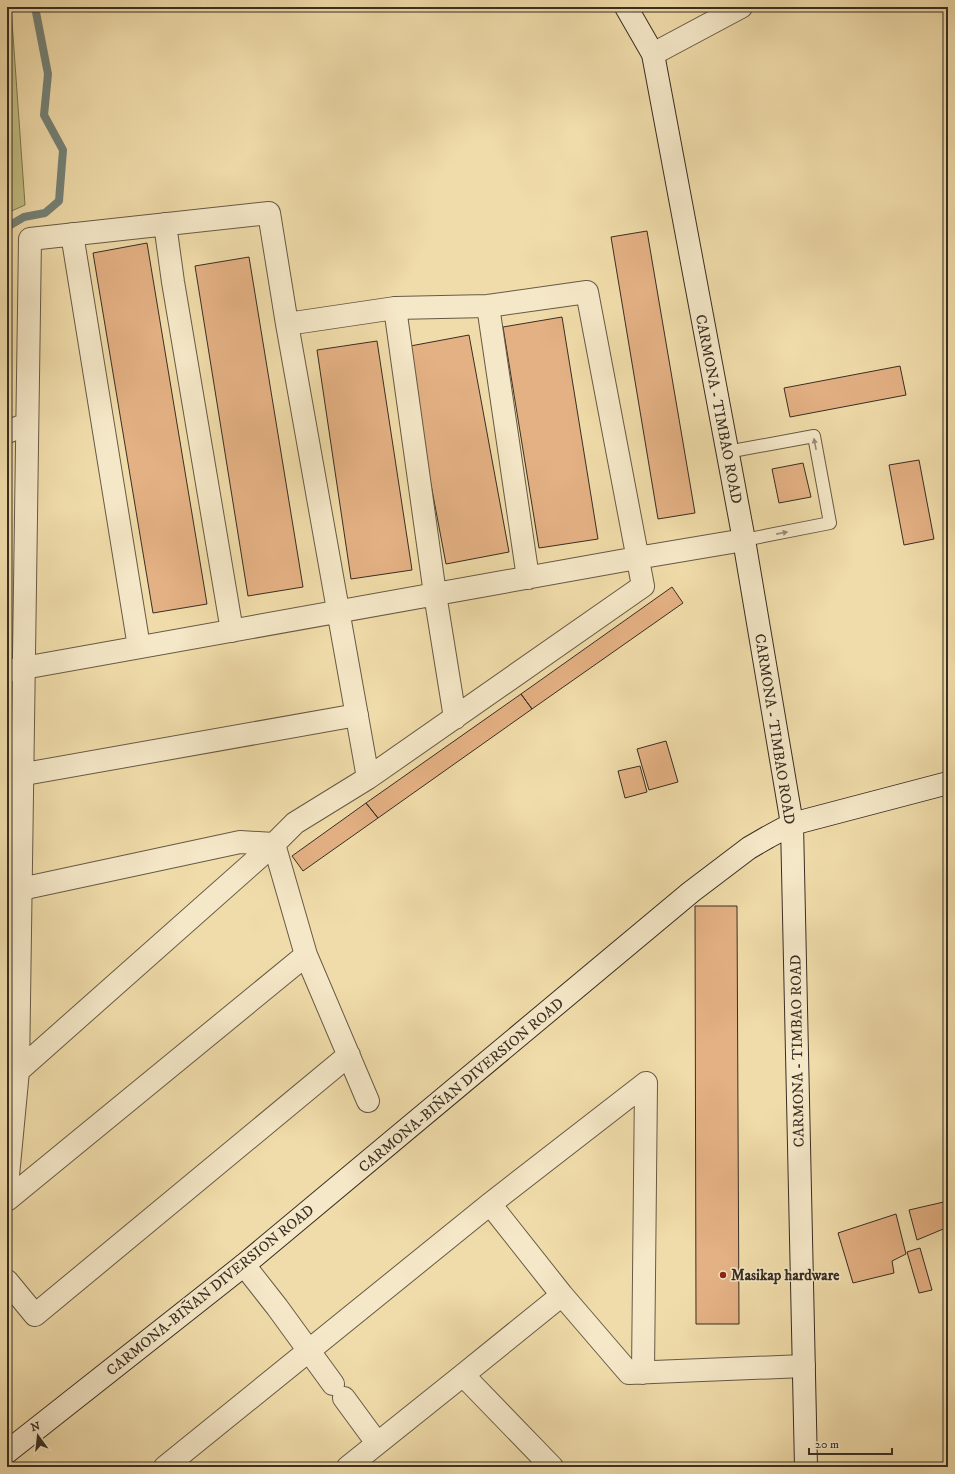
<svg xmlns="http://www.w3.org/2000/svg" width="955" height="1474" viewBox="0 0 955 1474" font-family="'IM FELL DW Pica',serif">
<style>
.green{fill:#c1be83;stroke:#7d7653}
.lines{fill:none;stroke-linecap:round;stroke-linejoin:round}
.stream{stroke:#748278;stroke-width:8}
.building{fill:#e4b184;stroke:#392e23}
.lane-casing{stroke:#675a45;stroke-width:14}
.street-casing{stroke:#675a45;stroke-width:24}
.secondary-casing{stroke:#392e23;stroke-width:24}
.lane{stroke:#f5e8c8;stroke-width:12}
.street{stroke:#f5e8c8;stroke-width:22}
.secondary{stroke:#f5e8c8;stroke-width:22}
.oneway{fill:#978b76}
.poi-dot{fill:#8f2418;stroke:#f5e8c8;stroke-width:1.5}
.labels{text-anchor:middle;stroke-width:3;stroke-linejoin:round;paint-order:stroke}
.street-label{font-size:15px;fill:#392e23;stroke:#f5e8c8}
.poi-label{font-size:15px;font-weight:bold;fill:#392e23;stroke:#f5e8c8;text-anchor:start}
</style>
<rect width="100%" height="100%" fill="#f0dcaa"/>
<filter id="stains"><feTurbulence type="fractalNoise" baseFrequency=".005" numOctaves="4"/><feColorMatrix values="0 0 0 0 .2 0 0 0 0 .09 0 0 0 0 .02 0 0 0 .5 -.17"/></filter>
<radialGradient id="worn" r=".72"><stop offset=".6" stop-color="#630" stop-opacity="0"/><stop offset="1" stop-color="#630" stop-opacity=".3"/></radialGradient>
<path class="green" d="M7 7H11L25 205 7 213Z"/>
<g class="lines">
<path class="stream" d="M7 227 24 217 45 213 59 201 63 150 44 115 48 74 35 7
M7 304V375"/>
</g>
<path class="building" d="M647 231 695 513 658 519 611 237Z
M147 243 207 604 153 613 93 253Z
M249 257 303 587 248 596 195 266Z
M562 317 598 539 539 548 503 327Z
M469 335 509 552 446 564 405 347Z
M377 341 412 570 351 579 317 350Z
M900 366 906 395 790 417 784 388Z
M919 460 934 539 904 545 889 465Z
M803 463 811 497 779 503 772 469Z
M672 587 683 603 532 709 521 694Z
M521 694 532 709 378 818 366 803Z
M666 741 678 782 649 790 637 749Z
M640 766 647 792 625 798 618 771Z
M366 803 378 818 303 871 292 856Z
M695 906H737L739 1324H696Z
M948 1201V1227L917 1240 909 1210Z
M896 1214 906 1254 892 1261 894 1273 853 1283 838 1233Z
M920 1248 932 1290 919 1293 907 1252Z"/>
<g class="lines">
<g class="lane-casing">
<path id="lane" d="M727 452 814 436 830 523 744 540"/>
</g>
<g class="street-casing">
<path id="street" d="M653 54 741 7
M165 224 173 282 232 631
M72 234 139 647
M488 306 528 578
M395 308 435 594 455 718
M287 324 395 308 488 306 587 292 643 586 368 778 295 823 274 844 306 955 368 1101
M7 432 27 424
M7 671 637 558 744 540
M8 777 357 715
M21 889 240 842 274 844
M18 1071 274 844
M7 1186 18 1071 30 239 269 213 287 324 368 778
M7 1200 306 955
M490 1204 562 1295 629 1373 804 1366
M244 1265 277 1307 333 1384
M7 1281 35 1315 349 1055
M643 1373 646 1083
M463 1375 562 1295
M344 1398 377 1443
M165 1467 490 1204 646 1083
M348 1467 463 1375 552 1467"/>
</g>
<g class="secondary-casing">
<path id="secondary" d="M626 7 653 54 744 540 792 824 806 1467
M7 1452 244 1265 691 892 749 848 768 837 792 824 948 783"/>
</g>
<use href="#lane" class="lane"/>
<use href="#street" class="street"/>
<use href="#secondary" class="secondary"/>
</g>
<defs><path id="oneway-solid" d="M-6-.8H1V-3.2L6.5 0L1 3.2V.8H-6Z"/></defs>
<g class="oneway">
<use href="#oneway-solid" transform="translate(815 444) rotate(-101)"/>
<use href="#oneway-solid" transform="translate(782 533) rotate(-11)"/>
</g>
<circle class="poi-dot" cx="723" cy="1275" r="4"/>
<g class="labels">
<g class="street-label">
<text transform="translate(719 409) rotate(79)" y="5">CARMONA - TIMBAO ROAD</text>
<text transform="translate(775 729) rotate(81)" y="5">CARMONA - TIMBAO ROAD</text>
<text transform="translate(797 1051) rotate(-91)" y="5">CARMONA - TIMBAO ROAD</text>
<text transform="translate(461 1085) rotate(-40)" y="5">CARMONA-BIÑAN DIVERSION ROAD</text>
<text transform="translate(210 1290) rotate(-39)" y="5">CARMONA-BIÑAN DIVERSION ROAD</text>
</g>
<g class="poi-label">
<text x="731" y="1280">Masikap hardware</text>
</g>
</g>
<rect width="955" height="1474" fill="none" stroke="#f0dcaa" stroke-width="24"/>
<rect x="8" y="8" width="939" height="1458" fill="none" stroke="#392e23" stroke-width="2"/>
<rect x="12" y="12" width="931" height="1450" fill="none" stroke="#392e23"/>
<g transform="translate(38 1436) rotate(345)" stroke="#f5e8c8" stroke-width="3" paint-order="stroke">
<path d="M0-3L7 15L0 10L-7 15Z" fill="#392e23"/>
<text y="-6" font-size="11" font-weight="bold" text-anchor="middle" fill="#392e23">N</text>
</g>
<path d="M809 1448v6h83v-6" fill="none" stroke="#392e23" stroke-width="2"/>
<text x="815" y="1448" font-size="12" fill="#392e23" stroke="#f5e8c8" stroke-width="3" paint-order="stroke">20 m</text>
<rect width="100%" height="100%" filter="url(#stains)"/>
<rect width="100%" height="100%" fill="url(#worn)"/>
</svg>
